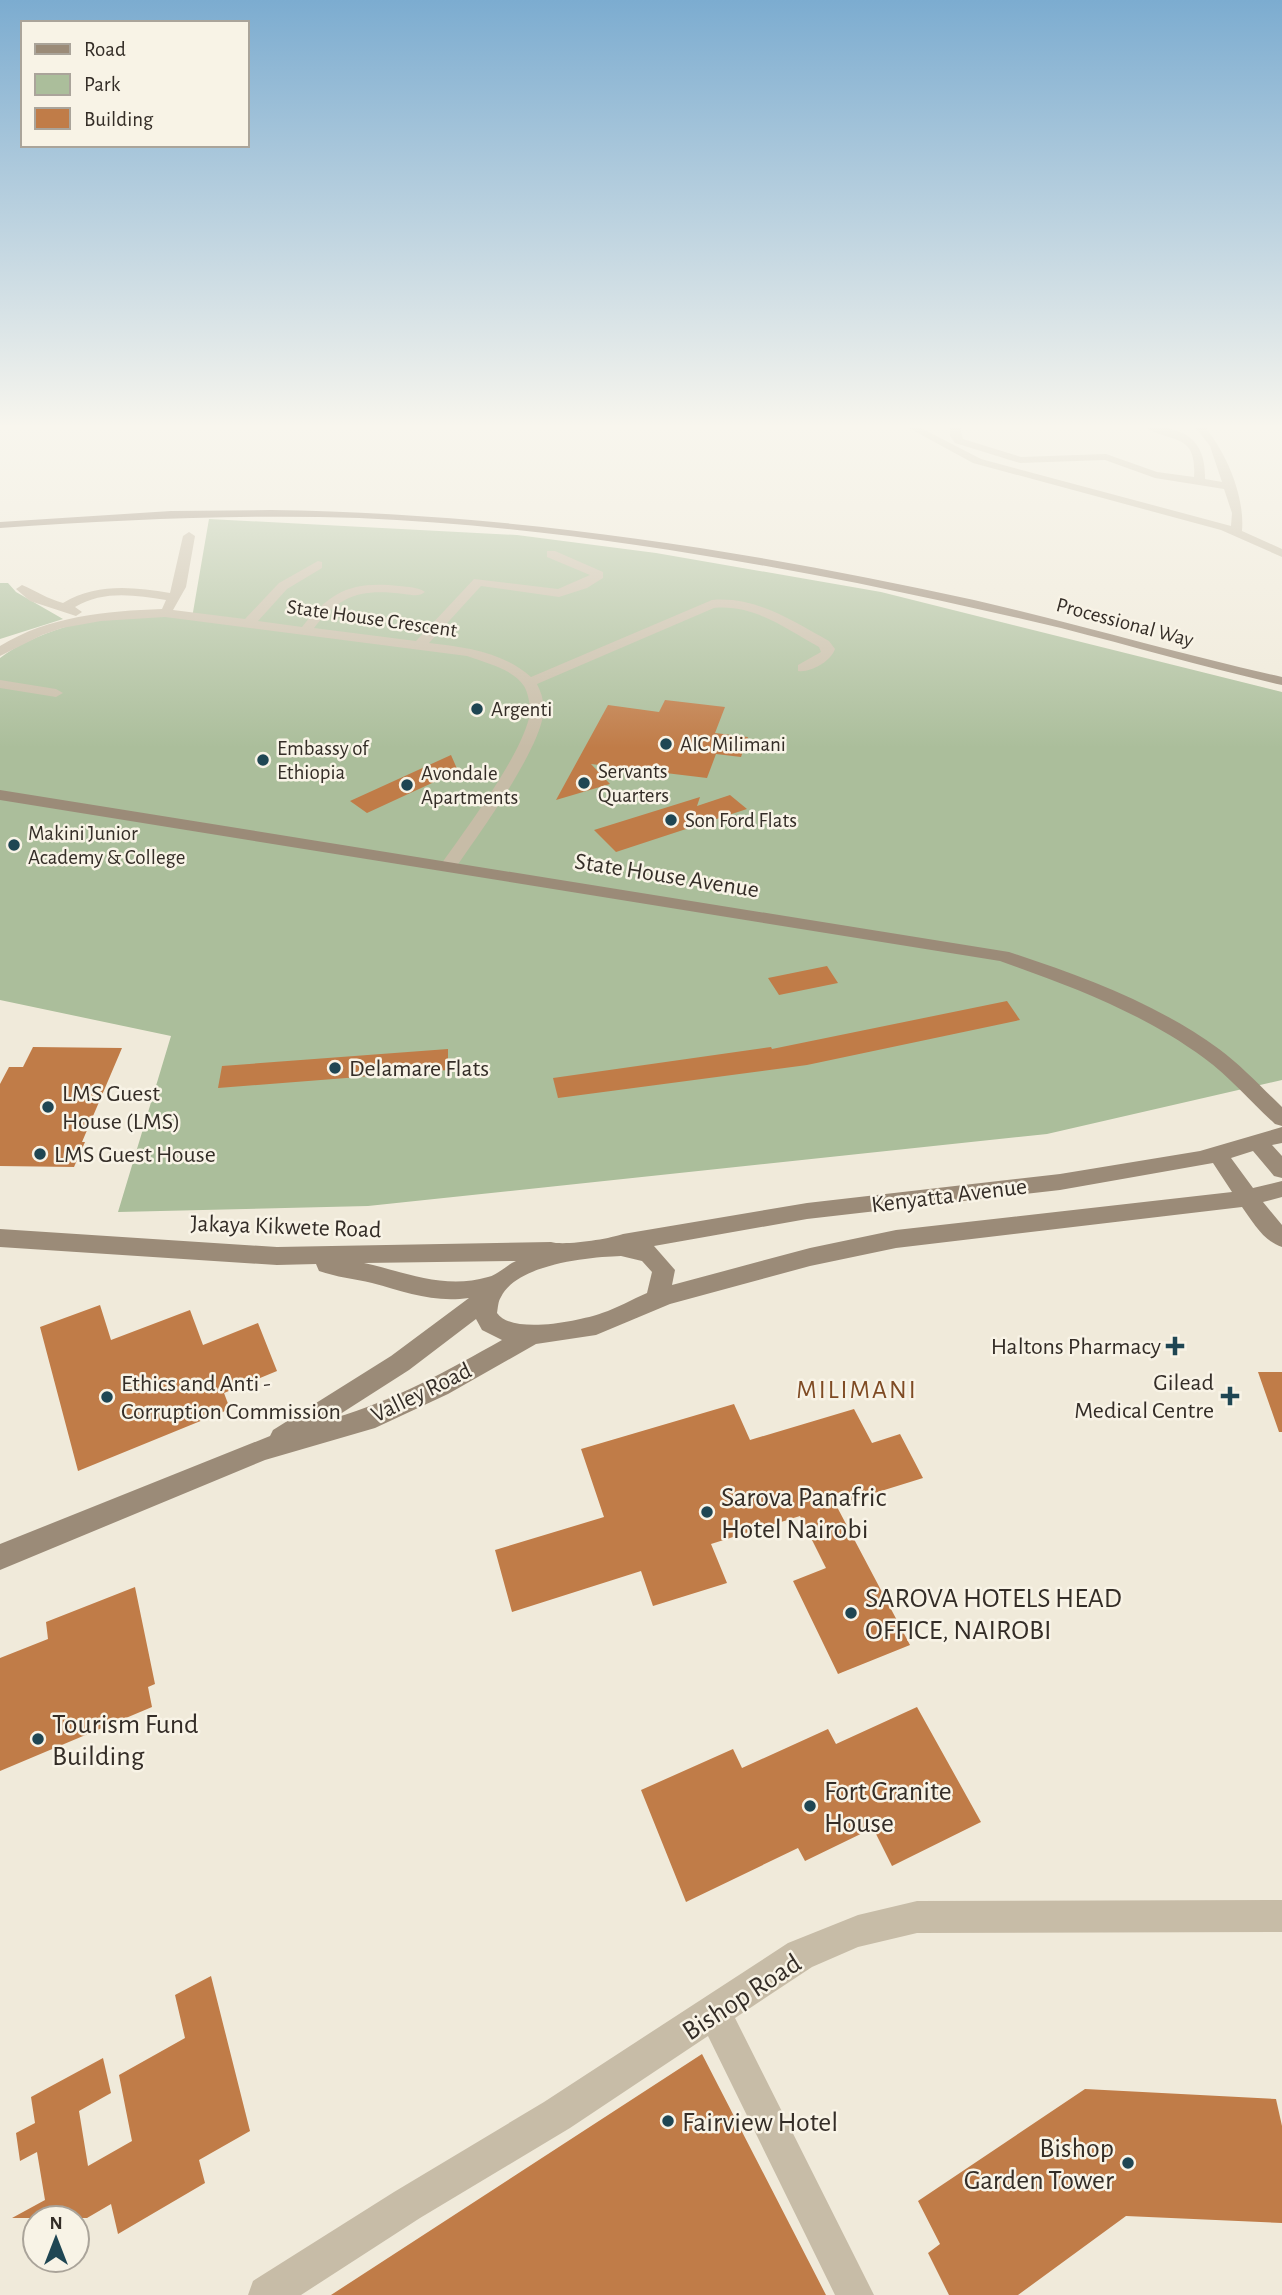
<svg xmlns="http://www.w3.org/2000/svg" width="1282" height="2295" viewBox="0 0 1282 2295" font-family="'Alegreya Sans',sans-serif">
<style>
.green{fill:#abbe9b}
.building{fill:#c07c48}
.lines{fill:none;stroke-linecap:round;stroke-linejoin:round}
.street{fill:#c7bca7;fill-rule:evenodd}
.secondary{fill:#9b8b78;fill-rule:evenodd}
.poi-dot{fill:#1f4653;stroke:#f8f3e6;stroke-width:2.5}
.labels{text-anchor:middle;stroke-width:5;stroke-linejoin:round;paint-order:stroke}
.far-street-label{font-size:21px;fill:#342d27;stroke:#f8f3e6}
.far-poi-label{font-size:21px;fill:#342d27;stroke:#f8f3e6;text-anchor:start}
.street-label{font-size:24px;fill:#342d27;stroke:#f8f3e6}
.poi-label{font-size:24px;fill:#342d27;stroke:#f8f3e6;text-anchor:start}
.neighbourhood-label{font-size:26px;letter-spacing:2px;fill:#7f4b24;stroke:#f8f3e6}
.near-poi-label{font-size:28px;fill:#342d27;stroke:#f8f3e6;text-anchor:start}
.near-street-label{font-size:28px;fill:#342d27;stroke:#f8f3e6}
</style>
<rect width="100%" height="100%" fill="#f0eada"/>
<path class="green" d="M209 519 517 535 656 553 881 592 1282 692V1080L1047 1134 368 1206 118 1212 171 1036 0 1000V658C32 633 93 616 132 615 152 614 172 617 192 618Z
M0 583H8L16 592 63 619 0 639Z"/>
<path class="building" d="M665 700 725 707 715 733 748 737 741 757 716 754 707 778 591 764 610 784 556 800 608 705 659 712Z
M451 755 458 771 367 813 350 801Z
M730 795 747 809 616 852 594 830 700 797 697 806Z
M827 966 838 983 779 995 768 978Z
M1007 1001 1020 1020 807 1065 558 1098 553 1078 771 1047 772 1049Z
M33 1047 122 1048 82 1142H85L74 1167 0 1166V1084L9 1067H23Z
M448 1049V1070L218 1088 222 1066Z
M100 1305 111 1340 190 1310 203 1345 258 1323 277 1371 224 1393 230 1409 78 1471 40 1327Z
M1258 1372H1282V1432H1279Z
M734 1404 750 1440 854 1409 872 1443 900 1434 923 1478 836 1505 910 1645 838 1674 793 1581 826 1568 800 1516 711 1544 727 1583 653 1606 641 1571 512 1612 495 1550 604 1517 581 1449Z
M135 1587 155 1684 148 1687 152 1707 0 1771V1658L48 1639 46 1622Z
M917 1707 981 1822 892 1866 873 1828 805 1861 798 1848 686 1902 641 1790 733 1749 742 1768 828 1729 836 1744Z
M211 1976 250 2131 199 2160 205 2183 118 2234 111 2204 87 2218H12L45 2200 37 2152 20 2161 16 2133 35 2123 31 2097 103 2058 111 2093 79 2111 88 2166 132 2141 119 2075 185 2038 175 1995Z
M702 2054 826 2295H331Z
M1085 2089 1276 2099 1282 2126V2223L1126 2216 1018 2295H949L928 2253 940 2244 918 2201Z"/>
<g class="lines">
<path class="street" d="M907 427H919L981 459 1231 526 1232 513 1224 489 1155 478 1105 460 1020 463 955 443 950 436V427H960L963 439 1021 457 1106 454 1157 472 1194 477C1197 432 1172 444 1145 427 1183 426 1206 438 1205 479L1222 482 1210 446 1195 427H1205C1227 454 1245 497 1242 531L1282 549V557L1221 530 973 463Z
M189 532 195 536 186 587 173 610 245 619 279 583 318 561 322 562V568L287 589 258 621 302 627C331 591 352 581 399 586 408 587 418 587 425 592 419 597 413 595 404 594 362 589 341 594 314 628L416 641 474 579 558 589 590 575 547 557V551H555L603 572V578L587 588 559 597 481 586 429 643C465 647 503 652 531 677L712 600C756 596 792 621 829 641L835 649C831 661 811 673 798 671V665L821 652 819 647C786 629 754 604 714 608L537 684C542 694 545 704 543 715 538 753 477 837 454 870L448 871 440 866C465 830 519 759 529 718 531 708 529 695 524 686 513 669 486 663 467 656L165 617 101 621 62 628 42 635 0 656V646C49 616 106 611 162 609L166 600C135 595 103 590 75 607L82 612 76 616 30 601 16 589 22 585C36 591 48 599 63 603 97 583 133 587 170 593L183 536Z
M0 680 56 689 63 693 56 697 0 688Z
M1282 1900V1932L917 1933 858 1947 812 1967 735 2018 874 2295H835L708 2036 570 2128 420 2218 301 2295H248L253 2281 394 2192 544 2102 788 1943 858 1915 917 1901Z"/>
<path class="secondary" d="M271 510C508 513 742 549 974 600 1077 624 1179 654 1282 677V685C1208 668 1135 647 1061 628 993 612 925 597 857 583 692 551 526 525 359 518 239 514 120 520 0 528V522L171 511Z
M0 790 1009 952C1082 976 1156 1003 1219 1049 1242 1066 1261 1087 1282 1107V1126L1275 1124C1251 1102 1230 1077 1204 1058 1143 1013 1071 986 1000 961L0 800Z
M1282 1127V1143L1272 1145 1282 1156V1178L1274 1176 1253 1151 1231 1158 1253 1188 1282 1181V1197L1263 1202 1282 1225V1247C1263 1241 1253 1222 1242 1207L896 1248 810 1266 670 1304 596 1335 536 1344 448 1394 375 1428 265 1460 0 1570V1544L270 1436 273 1430 391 1356 469 1298C433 1303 406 1292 372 1283 355 1279 336 1277 319 1271L316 1264 277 1265 0 1247V1229L277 1247 551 1242C564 1246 609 1239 623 1234L807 1203 1060 1174 1200 1151ZM1213 1163 1232 1192 896 1230 810 1248 672 1285 675 1270 654 1246 807 1219 1060 1190ZM621 1256 642 1261 652 1272 647 1293C632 1299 618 1308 602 1313 580 1321 512 1335 497 1313 498 1308 498 1301 501 1297 517 1264 589 1257 621 1256ZM516 1261C506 1265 498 1275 488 1277 444 1290 406 1272 364 1263ZM476 1319 482 1330 502 1340C448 1370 394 1401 334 1418L409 1370Z"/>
</g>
<linearGradient id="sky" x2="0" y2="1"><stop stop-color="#7cacd0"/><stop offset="0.57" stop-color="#f8f6ee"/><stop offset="1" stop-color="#f8f6ee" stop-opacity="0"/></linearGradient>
<rect width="1282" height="748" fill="url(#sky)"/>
<g class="poi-dot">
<circle cx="477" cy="709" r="7"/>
<circle cx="666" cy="744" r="7"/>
<circle cx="263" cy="760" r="7"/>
<circle cx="584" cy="783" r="7"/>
<circle cx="407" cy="785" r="7"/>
<circle cx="671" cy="820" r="7"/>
<circle cx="14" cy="845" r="7"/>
<circle cx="335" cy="1068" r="7"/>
<circle cx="48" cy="1107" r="7"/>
<circle cx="40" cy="1154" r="7"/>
<path d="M1171.5 1335.5h7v7h7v7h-7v7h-7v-7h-7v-7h7z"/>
<path d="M1226.5 1385.5h7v7h7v7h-7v7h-7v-7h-7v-7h7z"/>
<circle cx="107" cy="1397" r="7"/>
<circle cx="707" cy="1512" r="7"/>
<circle cx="851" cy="1613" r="7"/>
<circle cx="38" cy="1739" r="7"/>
<circle cx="810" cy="1806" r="7"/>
<circle cx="668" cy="2121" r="7"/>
<circle cx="1128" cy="2163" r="7"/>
</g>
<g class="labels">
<g class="far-street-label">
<text transform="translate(372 618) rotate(8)" y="7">State House Crescent</text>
<text transform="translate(1125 622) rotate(15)" y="7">Processional Way</text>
</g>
<g class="far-poi-label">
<text x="491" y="716">Argenti</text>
<text x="680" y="751">AIC Milimani</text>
<text x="277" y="755">Embassy of<tspan x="277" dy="24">Ethiopia</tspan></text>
<text x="598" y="778">Servants<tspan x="598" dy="24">Quarters</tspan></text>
<text x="421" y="780">Avondale<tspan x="421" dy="24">Apartments</tspan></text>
<text x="685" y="827">Son Ford Flats</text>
<text x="28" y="840">Makini Junior<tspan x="28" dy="24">Academy &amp; College</tspan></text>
</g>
<g class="street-label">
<text transform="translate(667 875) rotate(9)" y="8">State House Avenue</text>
<text transform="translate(949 1195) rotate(-7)" y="8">Kenyatta Avenue</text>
<text transform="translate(286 1226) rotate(2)" y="8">Jakaya Kikwete Road</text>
<text transform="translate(421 1392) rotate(-26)" y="8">Valley Road</text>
</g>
<g class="poi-label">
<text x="349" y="1076">Delamare Flats</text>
<text x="62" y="1101">LMS Guest<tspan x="62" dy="28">House (LMS)</tspan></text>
<text x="54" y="1162">LMS Guest House</text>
<text x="1161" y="1354" text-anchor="end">Haltons Pharmacy</text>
<text x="1214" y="1390" text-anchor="end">Gilead<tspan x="1214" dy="28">Medical Centre</tspan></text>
<text x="121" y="1391">Ethics and Anti -<tspan x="121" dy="28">Corruption Commission</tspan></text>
</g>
<g class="neighbourhood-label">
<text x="857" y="1398">MILIMANI</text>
</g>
<g class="near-poi-label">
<text x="721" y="1506">Sarova Panafric<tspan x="721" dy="32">Hotel Nairobi</tspan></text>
<text x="865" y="1607">SAROVA HOTELS HEAD<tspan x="865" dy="32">OFFICE, NAIROBI</tspan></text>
<text x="52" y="1733">Tourism Fund<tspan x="52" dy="32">Building</tspan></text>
<text x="824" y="1800">Fort Granite<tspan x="824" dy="32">House</tspan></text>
<text x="682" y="2131">Fairview Hotel</text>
<text x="1114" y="2157" text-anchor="end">Bishop<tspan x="1114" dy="32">Garden Tower</tspan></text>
</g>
<g class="near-street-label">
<text transform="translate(741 1996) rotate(-33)" y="10">Bishop Road</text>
</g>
</g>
<rect x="21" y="21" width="228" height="126" fill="#f8f3e6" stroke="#aaa49a" stroke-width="2"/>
<rect x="35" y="44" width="35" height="10" fill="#9b8b78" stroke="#aaa49a" stroke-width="2"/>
<text x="84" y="56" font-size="21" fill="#342d27">Road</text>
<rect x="35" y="74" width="35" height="21" fill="#abbe9b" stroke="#aaa49a" stroke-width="2"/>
<text x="84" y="91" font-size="21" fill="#342d27">Park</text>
<rect x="35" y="108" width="35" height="21" fill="#c07c48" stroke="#aaa49a" stroke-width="2"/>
<text x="84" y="126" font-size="21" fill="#342d27">Building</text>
<g transform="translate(56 2239)"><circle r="33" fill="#f8f3e6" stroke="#aaa49a" stroke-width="2"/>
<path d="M0-5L12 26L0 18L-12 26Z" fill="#1f4653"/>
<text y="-10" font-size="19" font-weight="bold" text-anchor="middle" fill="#342d27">N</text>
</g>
</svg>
